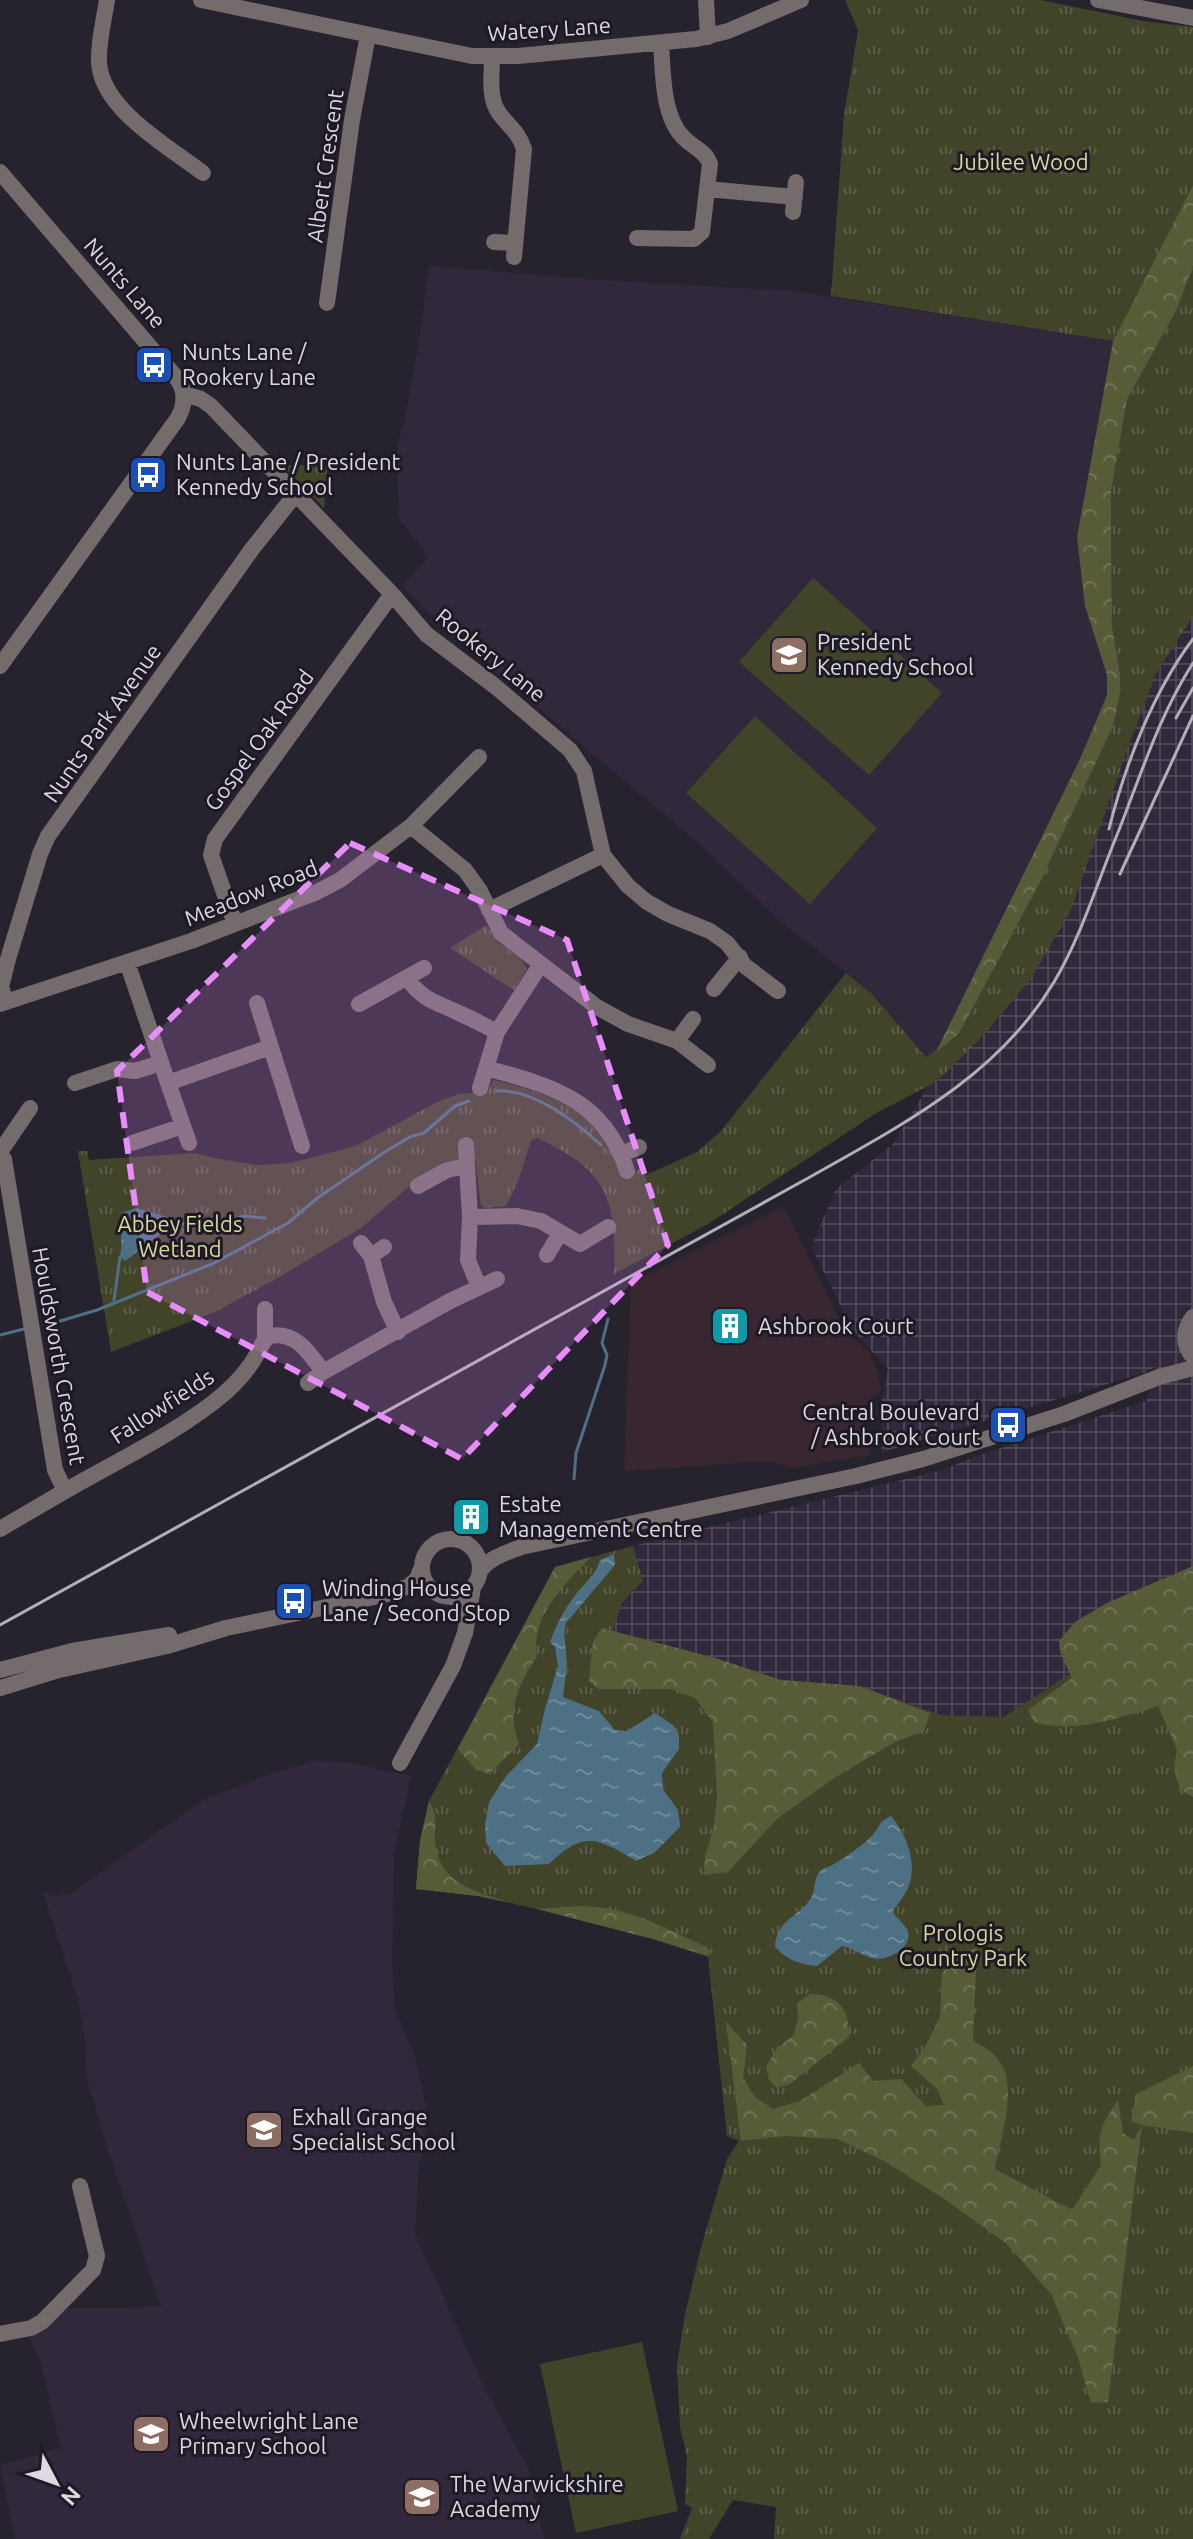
<svg xmlns="http://www.w3.org/2000/svg" width="1193" height="2539" viewBox="0 0 1193 2539" font-family="Ubuntu,sans-serif">
<style>
.commercial{fill:#382730}
.industrial{fill:url(#industrial-grid)}
.built{fill:#31293b}
.grass{fill:url(#grass-tufts)}
.forest{fill:url(#forest-crowns)}
.pitch{fill:#42442a}
.water{fill:url(#water-ripples)}
.lines{fill:none;stroke-linecap:round;stroke-linejoin:round}
.stream{stroke:#4d7085;stroke-width:3}
.minor{stroke:#746c6c;stroke-width:16}
.rail{stroke:#b2afb7;stroke-width:3}
.marked{fill:#e98dfe;fill-opacity:0.2;stroke:#e98dfe;stroke-width:6;stroke-dasharray:16 10;stroke-linejoin:round}
.labels{text-anchor:middle;stroke-width:6;stroke-linejoin:round;paint-order:stroke}
.street-label{font-size:22px;fill:#dcd9e1;stroke:#1e1925}
.park-label{font-size:22px;fill:#d6da9b;stroke:#1e1925}
.poi-label{font-size:22px;fill:#dcd9e1;stroke:#1e1925;text-anchor:start}
</style>
<defs>
<pattern id="industrial-grid" width="8" height="8" patternUnits="userSpaceOnUse" patternTransform="scale(2)"><rect width="8" height="8" fill="#31293b"/><path d="M0 4h8M4 0v8" fill="none" stroke="#4e4757"/></pattern>
<pattern id="grass-tufts" width="24" height="20" patternUnits="userSpaceOnUse" patternTransform="scale(2)"><rect width="24" height="20" fill="#42442a"/><path d="M3 7l-1-3M5 7V3M7 7l1-3M15 17l-1-3M17 17v-4M19 17l1-3" fill="none" stroke="#5d5e49"/></pattern>
<pattern id="forest-crowns" width="20" height="18" patternUnits="userSpaceOnUse" patternTransform="scale(2)"><rect width="20" height="18" fill="#585b38"/><path d="M2 6a3 3 0 1 1 6 0M12 15a3 3 0 1 1 6 0" fill="none" stroke="#6f7254"/></pattern>
<pattern id="water-ripples" width="26" height="14" patternUnits="userSpaceOnUse" patternTransform="scale(2)"><rect width="26" height="14" fill="#4d7085"/><path d="M2 4q2-2 4 0t4 0M15 11q2-2 4 0t4 0" fill="none" stroke="#6e8a9c"/></pattern>
</defs>
<rect width="100%" height="100%" fill="#27232e"/>
<path class="commercial" d="M784 1206 847 1335 867 1349 877 1368 881 1390 860 1411 871 1455 791 1468 769 1461 624 1471 631 1283Z"/>
<path class="industrial" d="M1193 266V1585L1077 1669 1004 1717 941 1715 859 1686 781 1680 715 1658 612 1631 622 1603 643 1581 633 1546 942 1470 977 1456 1146 1401 1157 1366 1147 1372 882 1452 881 1408 888 1369 853 1330 811 1247 836 1189 893 1144 959 1035 1113 726 1177 309Z"/>
<path class="built" d="M429 266 598 280 792 291 1113 341 1077 537 1085 606 1107 675V695L1080 759 936 1052 926 1057 872 993 777 918 696 841 452 635 401 586 429 557 399 518 397 446 403 428 419 342Z
M314 1761 350 1763 411 1776 394 1853 392 1964 395 2009 416 2061 428 2116 418 2175 415 2234 484 2387 528 2467 544 2539H15L0 2465 61 2448 42 2367 30 2337 43 2331 67 2308H128L161 2306 106 2144 87 2079 84 2031 79 2003 42 1891 54 1896 70 1894 203 1800 270 1774Z"/>
<path class="grass" d="M845 0H1040L1143 21 1193 27V185L1113 341 831 296 844 115 858 30Z
M1193 266V616L1157 672 1131 739 1071 910 1030 980 979 1040 936 1082 878 1112 708 1224 614 1274C617 1200 608 1170 537 1138L531 1140 519 1179 506 1206 485 1208 481 1205 475 1159 446 1162 445 1161 405 1190 361 1228 281 1276 215 1312 111 1352 78 1151H87L89 1160 195 1153 219 1159 258 1165 291 1163 356 1146 435 1103 458 1094 488 1091 493 1080C527 1088 564 1098 591 1123 606 1136 614 1159 623 1177L642 1168 646 1175 697 1152 721 1131 846 973 871 993 926 1057 959 1035 1040 882 1113 726 1120 694V673L1112 626 1111 492 1127 400 1177 309Z
M282 465H327L324 508Z
M486 925 498 942 520 958 527 969 514 990 450 948Z
M633 1546 643 1581 622 1603 613 1631 715 1658 781 1680 859 1686 941 1715 1004 1717 1077 1669 1193 1585V2539H774L776 2507 733 2500 709 2539H680L692 2508 685 2504 687 2456 680 2427 677 2364 685 2315 700 2251 727 2159 739 2141 727 2136 708 1957 653 1939 537 1909 478 1896 416 1889 420 1841 429 1801 555 1567Z"/>
<path class="forest" d="M1193 185V266L1177 309 1127 400 1111 492 1112 626 1120 673V694L1113 726 1040 882 959 1034 936 1052 1080 759 1107 695V675L1085 606 1077 537 1113 341Z
M591 1557C565 1584 530 1616 537 1656 518 1686 506 1709 519 1744L490 1773 476 1770 458 1749 555 1567Z
M1193 1566V1797L1180 1789 1174 1769 1177 1750 1158 1706C1119 1718 1075 1734 1034 1722L1028 1710 1072 1678 1060 1652 1059 1641 1075 1622 1107 1603Z
M601 1628 715 1658 781 1680 859 1686 930 1713 924 1731 895 1742 836 1777 778 1818 728 1872 704 1875 705 1856 714 1827 717 1797 713 1722 695 1698 672 1689H598L589 1681 593 1642Z
M429 1801C439 1818 434 1825 435 1843 438 1882 476 1892 507 1902L478 1896 416 1889 420 1841Z
M581 1906C629 1907 658 1925 700 1944L710 1950 708 1956 653 1939 537 1909Z
M977 1947 973 2040C981 2046 992 2051 998 2059 1020 2087 1000 2137 995 2169L1072 2210 1101 2165C1097 2133 1100 2127 1118 2100L1123 2133 1134 2140 1142 2125 1131 2121 1136 2094 1193 2066V2133L1142 2125 1108 2402 1091 2403 1078 2358 1051 2294 1006 2243 947 2201 886 2162 837 2139 785 2136 741 2141 726 2022 747 2045 743 2078 755 2097 773 2109 800 2101 859 2063 873 2081 901 2079 926 2106 944 2105 937 2089 911 2066 925 2047 940 2017 942 1973 958 1957Z
M810 1994C840 1995 849 2009 849 2037L790 2084 777 2088 769 2080 766 2067 776 2049 794 2035 798 2017 797 2003Z"/>
<path class="pitch" d="M813 578 942 693 869 775 739 662Z
M755 716 877 828 810 904 686 793Z
M642 2342 678 2511 576 2533 540 2364Z"/>
<path class="water" d="M136 1208 174 1219 178 1222V1225L166 1230 125 1261 120 1257C123 1243 119 1222 122 1213Z
M614 1554 615 1565 566 1623 564 1633 567 1664 563 1697 599 1711 615 1730 627 1731 655 1713 673 1725 679 1736V1749L662 1773 663 1790C674 1803 680 1810 680 1827L654 1853 636 1861C598 1838 584 1830 549 1864L505 1866 486 1843 485 1824 489 1802 506 1776 537 1744 545 1709 558 1666 555 1647 550 1642C556 1626 563 1611 574 1597 584 1583 595 1577 600 1560Z
M891 1816C907 1835 919 1865 907 1890 903 1898 897 1905 892 1912 896 1917 906 1925 908 1932 912 1949 885 1962 872 1958 861 1955 853 1948 842 1946L817 1966C798 1964 788 1960 775 1947 777 1918 798 1919 811 1898 816 1889 813 1877 822 1869 826 1867 830 1867 834 1864 844 1858 867 1843 874 1833 883 1823 876 1824 891 1816Z"/>
<g class="lines">
<path class="stream" d="M497 1091C532 1088 576 1122 601 1145
M178 1224 190 1223 201 1226 217 1225 244 1216 265 1218
M114 1300 120 1257
M47 1325 97 1310 212 1264 288 1223 316 1199 383 1153 410 1137 424 1133 455 1106 469 1101
M0 1335 24 1329
M574 1479 576 1453 605 1365 607 1355 602 1343 608 1319"/>
<path class="minor" d="M107 0C104 20 98 42 99 62 101 109 169 147 203 173
M201 0 472 56H518L696 39 728 31 801 0
M706 0 708 37
M1098 0 1193 18
M492 57C492 75 488 98 499 113 508 126 519 132 524 149L514 257
M0 172 175 376C186 389 186 403 178 418L0 666
M707 189 795 197
M793 212 796 182
M637 238 694 239 702 232 710 164C705 150 692 147 683 137 662 116 663 71 661 43
M494 242 514 243
M327 303 352 120 368 35
M184 394 201 399 211 406 392 594 426 634 496 687 570 750 584 771 603 855 628 886 647 902 668 914 710 931 727 943 745 966 778 991
M411 826 465 870 480 891 501 933 515 944 597 1007 628 1024 677 1041 693 1019
M489 910 603 855
M235 924 211 855 215 839 392 594
M127 962 168 1083 270 1047
M407 978C424 1002 437 1002 461 1014 473 1019 485 1026 497 1032
M714 989 740 957
M6 1002 1 987 8 959 40 854 48 836 252 549 295 495
M257 1003 302 1146
M0 1004 191 941 317 892 340 880 411 826 479 757
M359 1004 424 968
M677 1041 708 1065
M486 1068C552 1086 605 1100 627 1171
M75 1083 117 1069 135 1071 161 1063
M168 1083 189 1143
M480 1088 497 1032 541 964
M132 1143 183 1126
M466 1145 467 1166
M0 1152 30 1108
M0 1154 4 1159 55 1470 65 1491 0 1529
M621 1154 639 1147
M418 1186 447 1170 467 1166 470 1217 468 1260 479 1287
M470 1217 517 1216 541 1221 580 1244 608 1227
M361 1243 371 1256 384 1302 398 1332
M547 1255 560 1233
M371 1256 384 1247
M265 1309V1339
M1193 1317C1183 1330 1182 1344 1193 1357
M308 1383 323 1372 450 1301 497 1279
M65 1491C117 1461 181 1431 226 1392 238 1381 249 1369 257 1354 261 1348 263 1338 271 1336 296 1331 311 1355 323 1372
M422 1568a29 29 0 1 1 58 0a29 29 0 1 1-58 0Z
M480 1571C490 1557 506 1553 521 1547L856 1476 923 1459 1064 1414 1159 1377 1193 1368
M0 1670 72 1651 169 1635
M0 1688 55 1671 167 1646 226 1628 384 1595 409 1586 417 1579 421 1569
M400 1763 453 1666 465 1633 473 1588
M0 2334 31 2328 42 2322 93 2270 97 2256 80 2186"/>
<path class="rail" d="M1176 718 1193 688
M1109 829C1125 765 1153 692 1193 639
M1120 874 1193 716
M0 1625 810 1177C902 1125 998 1076 1054 982 1082 935 1098 880 1119 830 1141 774 1160 714 1193 663"/>
</g>
<path class="marked" d="M350 843 567 940 668 1245 462 1459 147 1292 117 1071Z"/>
<defs>
<g id="bus-square" transform="scale(2)"><rect x="-9" y="-9" width="18" height="18" rx="4" fill="#1a4fb4" stroke="#1e1925"/><path d="M-5-6H5V4H4V6H2V4H-2V6H-4V4H-5ZM-3.5-4V0h7V-4ZM-3.5 1.2v1.5H-2V1.2ZM2 1.2v1.5H3.5V1.2Z" fill="#fff"/></g>
<g id="school-square" transform="scale(2)"><rect x="-9" y="-9" width="18" height="18" rx="4" fill="#8d6e63" stroke="#1e1925"/><path d="M0-5L7-2L0 1L-7-2ZM-4 1L0 2.5L4 1V4Q0 6-4 4Z" fill="#fff"/></g>
<g id="building-square" transform="scale(2)"><rect x="-9" y="-9" width="18" height="18" rx="4" fill="#0f9aa8" stroke="#1e1925"/><path d="M-4-6H4V6H1V3H-1V6H-4ZM-2.5-4.3h1.7v1.8h-1.7ZM.8-4.3h1.7v1.8H.8ZM-2.5-1h1.7V.8h-1.7ZM.8-1h1.7V.8H.8Z" fill="#fff"/></g>
</defs>
<g fill-rule="evenodd">
<use href="#bus-square" x="154" y="365"/>
<use href="#bus-square" x="148" y="475"/>
<use href="#school-square" x="789" y="655"/>
<use href="#building-square" x="730" y="1326"/>
<use href="#bus-square" x="1008" y="1425"/>
<use href="#building-square" x="471" y="1517"/>
<use href="#bus-square" x="294" y="1601"/>
<use href="#school-square" x="264" y="2130"/>
<use href="#school-square" x="151" y="2434"/>
<use href="#school-square" x="422" y="2497"/>
</g>
<g class="labels">
<g class="street-label">
<text transform="translate(549 29) rotate(-4)" y="8">Watery Lane</text>
<text transform="translate(325 166) rotate(-82)" y="8">Albert Crescent</text>
<text transform="translate(125 283) rotate(49)" y="8">Nunts Lane</text>
<text transform="translate(491 655) rotate(39)" y="8">Rookery Lane</text>
<text transform="translate(102 723) rotate(-55)" y="8">Nunts Park Avenue</text>
<text transform="translate(259 740) rotate(-54)" y="8">Gospel Oak Road</text>
<text transform="translate(251 893) rotate(-22)" y="8">Meadow Road</text>
<text transform="translate(59 1356) rotate(80)" y="8">Houldsworth Crescent</text>
<text transform="translate(162 1406) rotate(-33)" y="8">Fallowfields</text>
</g>
<g class="park-label">
<text x="1021" y="170">Jubilee Wood</text>
<text x="180" y="1232">Abbey Fields<tspan x="180" dy="25">Wetland</tspan></text>
<text x="963" y="1941">Prologis<tspan x="963" dy="25">Country Park</tspan></text>
</g>
<g class="poi-label">
<text x="182" y="360">Nunts Lane /<tspan x="182" dy="25">Rookery Lane</tspan></text>
<text x="176" y="470">Nunts Lane / President<tspan x="176" dy="25">Kennedy School</tspan></text>
<text x="817" y="650">President<tspan x="817" dy="25">Kennedy School</tspan></text>
<text x="758" y="1334">Ashbrook Court</text>
<text x="980" y="1420" text-anchor="end">Central Boulevard<tspan x="980" dy="25">/ Ashbrook Court</tspan></text>
<text x="499" y="1512">Estate<tspan x="499" dy="25">Management Centre</tspan></text>
<text x="322" y="1596">Winding House<tspan x="322" dy="25">Lane / Second Stop</tspan></text>
<text x="292" y="2125">Exhall Grange<tspan x="292" dy="25">Specialist School</tspan></text>
<text x="179" y="2429">Wheelwright Lane<tspan x="179" dy="25">Primary School</tspan></text>
<text x="450" y="2492">The Warwickshire<tspan x="450" dy="25">Academy</tspan></text>
</g>
</g>
<g transform="translate(56 2483) rotate(131)" stroke="#1e1925" stroke-width="6" paint-order="stroke">
<path d="M0-6L14 30L0 20L-14 30Z" fill="#dcd9e1"/>
<text y="-12" font-size="22" font-weight="bold" text-anchor="middle" fill="#dcd9e1">N</text>
</g>
</svg>
